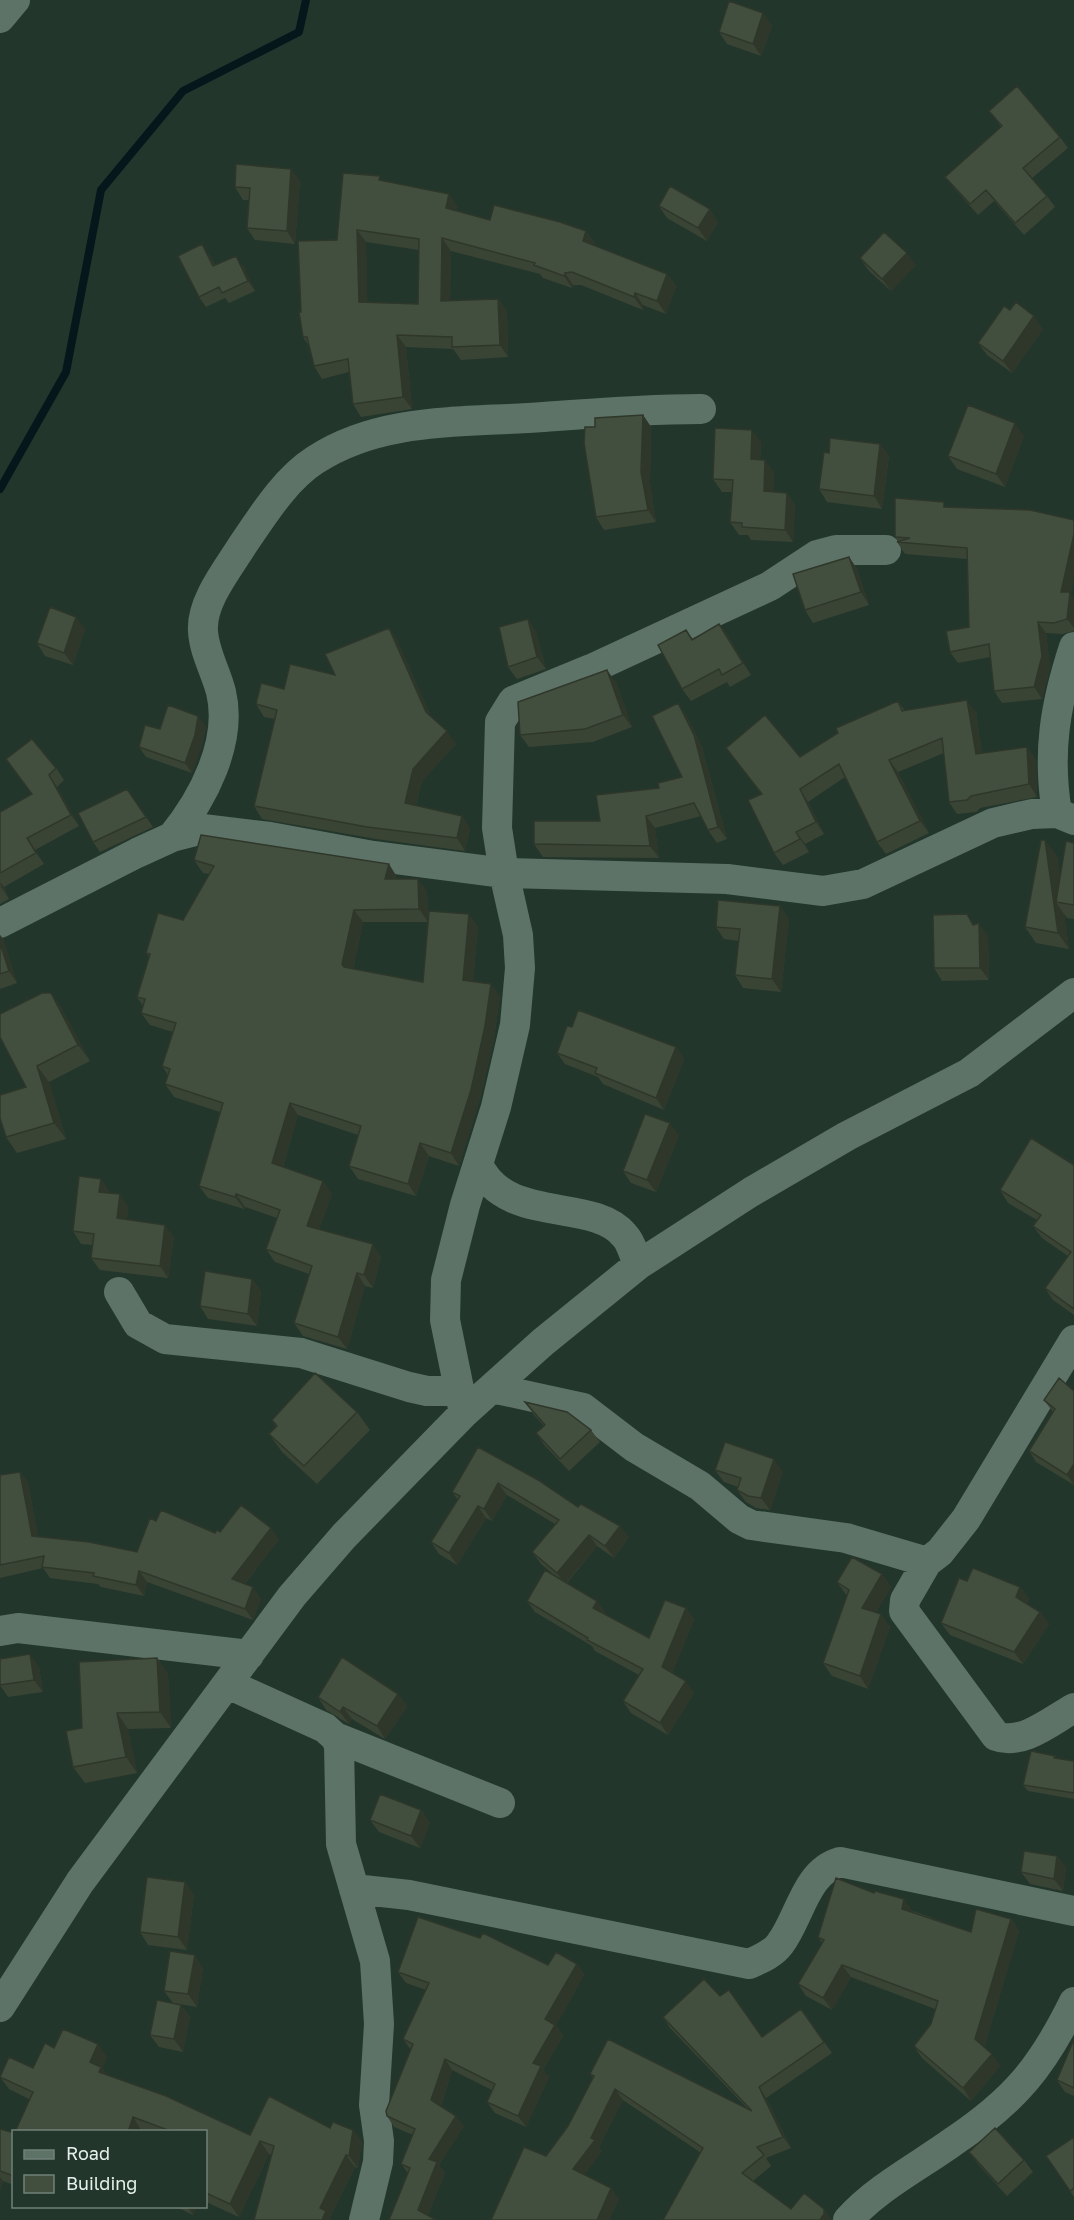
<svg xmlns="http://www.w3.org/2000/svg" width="1074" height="2220" viewBox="0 0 1074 2220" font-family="'Golos Text',sans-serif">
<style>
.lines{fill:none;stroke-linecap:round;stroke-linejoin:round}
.stream{stroke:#06171b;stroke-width:8}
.street{stroke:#5e7367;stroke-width:30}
.wall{fill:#3a4435;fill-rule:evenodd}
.shaded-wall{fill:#2f372b}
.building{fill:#434f3e;stroke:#2f372b;stroke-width:1.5;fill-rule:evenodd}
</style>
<rect width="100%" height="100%" fill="#22362c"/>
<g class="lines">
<path class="stream" d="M0 489 66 372 101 190 183 91 299 32 306 0"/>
<path class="street" d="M0 18 15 0
M1057 813C1047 753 1055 705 1074 647
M172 837C203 799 233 742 221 692 216 672 204 652 203 631 201 602 227 570 242 546 262 517 284 480 315 460 382 416 466 423 543 417 596 413 648 409 701 409
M0 923 137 853 172 837 203 829 270 837 373 856 504 873 727 879 823 891 863 884 993 823 1032 814 1057 813 1074 820
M478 1164C505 1225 592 1197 624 1235 631 1242 634 1255 638 1265
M119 1292 138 1324 165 1339 301 1353 409 1387 427 1391H460
M492 1388 583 1408 634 1447 700 1486 739 1519 751 1525 846 1538 927 1562 940 1552 966 1519 1074 1340
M464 1413 445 1320 446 1280 465 1205 496 1107 515 1025 520 968 518 935 504 873 497 828 500 722 513 701 591 669 770 586 817 555 836 550H886
M927 1562 905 1600 904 1611 996 1736C1022 1746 1051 1721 1074 1708
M0 1631 18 1628 249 1655
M228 1684 325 1728 335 1737 339 1745 341 1844 375 1961 379 2024 374 2105 379 2141 378 2162 364 2220
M335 1737 500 1803
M354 1889 409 1895 749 1964C760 1959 773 1954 780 1944 800 1918 805 1872 840 1862L1074 1911
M0 2007 80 1882 292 1596 344 1536 464 1413 543 1342 638 1265 751 1192 847 1136 969 1073 1074 993
M848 2220C878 2187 918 2167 954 2141 1015 2100 1042 2067 1074 2002"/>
</g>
<path class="wall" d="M763 13 772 26 761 56 727 44 719 32Z
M989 111 1060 137 1068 148 1032 178 1047 196 1055 207 1024 235 994 201 978 215 954 188 945 177 1001 127Z
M300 181 295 244 255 240 247 228 249 200H243L235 187Z
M383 181 449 194 457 207 456 211 490 220 586 231 595 244 594 245 667 274 676 286 666 314 643 305V310L581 285H573L572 288 543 278 540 274 451 251 450 301 498 299 507 311 508 357 461 360 453 349 406 347 412 409 361 417 353 404 349 372 322 379 314 366 309 346 303 337 301 312ZM366 242 419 250 418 304 367 302Z
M659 206 718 222 707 241 667 218Z
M209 254 215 265 243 266 255 291 229 303 225 298 206 307 199 297Z
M860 258 916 265 891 291 869 271Z
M1010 310 1043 329 1012 373 987 355 978 343Z
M643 415 651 427 650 484 656 522 604 530 596 517 595 427Z
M1024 436 1005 487 957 469 948 456Z
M761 442 760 460 774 472 773 492 787 493 795 505 793 542 751 540 748 535H739L730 522 732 492H722L713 479Z
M880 444 889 456 882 509 827 502 819 489 829 453Z
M948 507 1071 594 1074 599V631L1062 634 1046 633 1050 667 1042 699 1002 703 994 691 990 657 958 663 950 652 969 627 967 559 905 554 897 542H898L895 537Z
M849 557 857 569 869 605 813 623 805 610Z
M528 619 536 632 546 669 517 679 508 667Z
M719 624 728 636 751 675 730 687 727 682 691 701 682 689 686 630 693 639Z
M85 629 73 665 45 656 37 643Z
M397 640 431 717 456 744 422 781 416 805 462 816 470 829 465 851 376 839 262 819 254 806 275 719 264 717 256 704 284 689 335 675Z
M616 682 632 727 593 742 529 747 520 735Z
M898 701 905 711 976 712 982 753 1036 759 1037 797 980 808 976 812 957 814 949 802 944 753 898 772 929 833 886 854 877 842 845 777 808 802 824 834 805 844 809 852 783 865 774 853 761 794 726 748 800 757Z
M686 715 702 747 727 839 717 843 708 830 701 816 655 828 659 858 543 857 534 844 600 821 659 788 682 777Z
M206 726 202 745 192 773 146 757 139 747 160 729Z
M6 759 56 768 64 780 57 787 79 826 35 850 44 864 4 887 9 899 0 904V812L32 794Z
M127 789 153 827 100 852 93 842Z
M1074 843V919L1067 918 1064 914 1069 949 1036 943 1025 927 1057 856 1060 879Z
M194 860 397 877V879L427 891 428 921 478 926 473 981 500 996 494 1039 479 1102 459 1166 429 1156 416 1196 358 1179 349 1166 358 1135 298 1115 283 1167 332 1194 319 1229 381 1257 373 1288 365 1286 347 1349 303 1336 294 1323 309 1274 275 1262 266 1249 277 1218 245 1207 244 1209 208 1198 199 1186 220 1112 174 1097 165 1084 168 1075 162 1066 173 1032 150 1025 141 1013 143 1006 137 997 149 957 146 953 183 920 209 874 203 873ZM363 922H428L423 982 353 969Z
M780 906 789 919 781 992 743 988 735 975 739 941 724 939 716 927Z
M967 914 974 925 988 936 989 980 942 981 934 968Z
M0 935 3 939 17 983 0 989Z
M51 993 62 1009 90 1061 49 1082 66 1139 17 1153 6 1137 26 1087Z
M572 1027 676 1047 684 1059 664 1110 603 1084 598 1077 565 1064 557 1053Z
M679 1135 656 1192 631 1183 623 1171Z
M1074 1165V1315L1053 1300 1045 1288 1068 1256 1042 1238 1033 1226 1037 1220 1008 1203 1000 1190Z
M109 1191V1193L128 1207 127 1219 174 1237 168 1278 100 1270 91 1258 93 1245 81 1244 73 1231Z
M252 1279 261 1291 257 1326 208 1319 200 1306Z
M1074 1391V1485L1036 1462 1029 1451 1053 1412 1044 1400Z
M525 1402 591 1430 600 1442 569 1471 545 1446 536 1433 544 1426 534 1415Z
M357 1412 370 1430 317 1484 282 1452 269 1434 276 1427 272 1420Z
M478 1447 629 1537 614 1558 597 1546 567 1583 597 1601 605 1613V1614L649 1638 686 1608 694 1620 672 1673 694 1693 668 1735 631 1713 623 1701 639 1675 595 1651 592 1646 535 1612 527 1601 555 1576 541 1564 532 1552 555 1524 507 1495 492 1521 486 1518 457 1565 439 1554 431 1542 458 1500 452 1492Z
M715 1470 783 1471 770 1510 756 1508 746 1502 737 1490 738 1487 724 1482Z
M20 1472 28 1483 38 1537 137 1552 156 1521 215 1533 220 1532 279 1539 245 1584 261 1599 253 1620 147 1582 144 1596 101 1587 98 1584 50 1578 43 1568 0 1578V1475Z
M882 1574 891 1587 876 1612 890 1627 868 1689 832 1676 823 1663 847 1596 837 1582Z
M967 1581 1020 1587 1029 1599 1027 1604 1040 1612 1049 1624 1023 1664 950 1635 941 1623Z
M157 1658 168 1674 171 1728 128 1729 137 1773 85 1783 73 1767 82 1728Z
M39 1667 43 1692 8 1697 0 1685Z
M398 1694 407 1706 385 1739 352 1719 349 1724 326 1710 318 1697Z
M1055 1756 1057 1759 1074 1761V1799L1028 1791 1023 1785Z
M421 1810 430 1823 420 1848 379 1832 370 1820Z
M1057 1856 1066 1868 1063 1891 1030 1884 1021 1872Z
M185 1882 194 1895 187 1950 148 1945 140 1932Z
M913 1911 971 1932 1011 1919 1019 1931 984 2048 1000 2066 971 2101 922 2058 914 2046 931 2024 935 2009 851 1977 832 2010 806 1996 798 1984 822 1943 818 1937Z
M577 1964 584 1975 556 2025 563 2036 543 2070 549 2077 526 2127 495 2113 487 2102 492 2090 452 2070 441 2106 464 2126 439 2165 445 2173 428 2215 389 2220 408 2173 401 2164 413 2135 394 2127 387 2116 411 2050 403 2039 426 1990 406 1983 398 1972Z
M203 1968 197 2007 173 2003 181 2005 190 2017 183 2052 159 2047 150 2035 173 2003 164 1991Z
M720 1996 762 2037 801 2009 832 2053 766 2098 791 2148 766 2158 771 2166 753 2181 791 2209H824L831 2220H663L701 2153 623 2100 599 2147 602 2151 584 2175 619 2199 609 2220H491L546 2156 568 2126 593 2078 590 2074 747 2108 670 2028 663 2017Z
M1074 2039V2096L1065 2092 1057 2080Z
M54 2048 107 2057 102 2068 107 2075 250 2135 330 2128 353 2130 362 2142 358 2168 355 2167 330 2217 271 2155 269 2154 239 2217 206 2202V2132H147L29 2099 9 2089 0 2077 33 2068Z
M0 2129 14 2133V2185L3 2181 0 2190Z
M1074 2137V2197L1070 2191Z
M969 2152 1024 2160 1033 2172 1007 2196 978 2164Z
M175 2206H197L193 2215Z"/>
<path class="shaded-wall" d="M763 13 772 26 761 56 753 44Z
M291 169 300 181 295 244 287 231Z
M449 194 457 207 454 220 446 208Z
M710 209 718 222 707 241 698 228Z
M357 230 366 242 368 314 359 302Z
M586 231 595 244 592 253 583 241Z
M442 238 451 251 450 313 441 301Z
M202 244 209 254 220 276 213 266Z
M907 253 916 265 891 291 882 279Z
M236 256 243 266 255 291 248 281Z
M565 273 573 285 572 288 564 276Z
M667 274 676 286 666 314 657 301Z
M635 293 643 305V310L634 297Z
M498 299 507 311 508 357 500 345Z
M1034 316 1043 329 1012 373 1003 361Z
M397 335 406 347 412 409 403 397Z
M643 415 651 427 650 484 656 522 648 510 641 472Z
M1015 423 1024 436 1005 487 996 474Z
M752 430 761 442 760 472 751 459Z
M880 444 889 456 882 509 874 496Z
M765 460 774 472 773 504 764 491Z
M787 493 795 505 793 542 785 530Z
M1074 534V581L1071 594 1074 599V628L1067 619 1061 592Z
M849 557 857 569 869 605 861 592Z
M76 617 85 629 73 665 64 653Z
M528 619 536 632 546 669 537 657Z
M1038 622 1046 633 1050 667 1042 699 1034 687Z
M719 624 728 636 751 675 743 663Z
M389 628 397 640 434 724 426 712Z
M607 670 616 682 632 727 623 715Z
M967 700 976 712 984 766 976 754Z
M678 703 686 715 702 747 727 839 718 827Z
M198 716 206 726 202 745 192 773 185 763Z
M447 731 456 744 422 781 413 815 405 803 413 769Z
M1027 747 1036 759 1037 797 1029 784Z
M889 760 898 772 929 833 920 821Z
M49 775 57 787 79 826 71 815Z
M800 789 808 802 824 834 816 822Z
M462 816 470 829 465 851 457 838Z
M646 816 655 828 659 858 650 846Z
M796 832 805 844 809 852 800 839Z
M27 838 35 850 44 864 36 853Z
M1045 840 1057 856 1063 903 1056 902 1064 914 1069 949 1058 933Z
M389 864 397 877 394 891 385 879Z
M418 879 427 891 428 922 419 909Z
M0 882 4 887 9 899 1 887Z
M780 906 789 919 781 992 772 979Z
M354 910 363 922 351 977 342 964Z
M469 914 478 926 472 993 463 980Z
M967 914 976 927 979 923 988 936 989 980 980 968 973 925Z
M0 935 3 939 17 983 9 971 0 943Z
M491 984 500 996 494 1039 479 1102 459 1166 451 1153Z
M51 993 62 1009 90 1061 78 1045Z
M676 1047 684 1059 664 1110 656 1098Z
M37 1066 49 1082 66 1139 54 1123Z
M290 1103 298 1115 280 1176 272 1163Z
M670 1123 679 1135 656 1192 647 1180Z
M420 1143 429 1156 416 1196 408 1184Z
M101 1179 109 1191 108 1205 99 1192Z
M323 1181 332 1194 316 1238 307 1226Z
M120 1194 128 1207 126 1230 117 1218Z
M236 1194 245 1207 244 1209 235 1197Z
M165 1225 174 1237 168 1278 160 1266Z
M373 1244 381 1257 373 1288 364 1275Z
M357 1273 365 1286 347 1349 338 1337Z
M252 1279 261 1291 257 1326 248 1314Z
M774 1459 783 1471 770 1510 761 1498Z
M1074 1464V1485L1067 1475Z
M20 1472 28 1483 40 1547 32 1536Z
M498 1483 507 1495 492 1521 484 1509Z
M478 1506 486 1518 457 1565 449 1553Z
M620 1526 629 1537 614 1558 605 1546Z
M271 1528 279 1539 240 1590 232 1579Z
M589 1535 597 1546 565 1584 557 1573Z
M139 1571 147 1582 144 1596 136 1585Z
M882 1574 891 1587 871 1620 862 1608Z
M253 1587 261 1599 253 1620 245 1609Z
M1020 1587 1029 1599 1025 1609 1016 1597Z
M597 1601 605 1613 601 1619 593 1608Z
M686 1608 694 1620 670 1678 662 1667Z
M1040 1612 1049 1624 1023 1664 1014 1652Z
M881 1614 890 1627 868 1689 860 1676Z
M30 1654 39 1667 43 1692 34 1680Z
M157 1658 168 1674 171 1728 160 1712Z
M686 1681 694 1693 668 1735 660 1723Z
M398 1694 407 1706 385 1739 377 1726Z
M343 1707 352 1719 349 1724 340 1712Z
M117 1713 128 1729 137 1773 126 1757Z
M421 1810 430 1823 420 1848 411 1836Z
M1057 1856 1066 1868 1063 1891 1054 1879Z
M185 1882 194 1895 187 1950 178 1937Z
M904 1899 913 1911 910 1921 902 1909Z
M1011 1919 1019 1931 983 2051 975 2039Z
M195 1955 203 1968 197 2007 188 1994Z
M577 1964 584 1975 556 2025 563 2036 543 2070 549 2077 526 2127 518 2116 545 2019Z
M842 1965 851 1977 832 2010 823 1998Z
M181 2005 190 2017 183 2052 174 2039Z
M98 2044 107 2057 102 2068 110 2079 108 2085 90 2062Z
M992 2054 1000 2066 971 2101 963 2088Z
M445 2059 452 2070 439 2111 431 2100Z
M759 2087 766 2098 791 2148 783 2137Z
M615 2089 623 2100 599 2147 602 2151 581 2180 573 2169Z
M456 2116 464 2126 439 2165 445 2173 426 2220 418 2210 429 2159Z
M133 2117 141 2130V2132H128Z
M353 2130 362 2142 358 2168 349 2156Z
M260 2141 269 2154 239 2217 230 2204Z
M346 2155 355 2167 330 2217 332 2220H322L320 2208Z
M0 2177 3 2181 0 2190Z
M611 2188 619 2199 609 2220H597Z
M187 2206H197L193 2215Z
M824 2209 831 2220H820Z"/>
<path class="building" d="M729 1 763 13 753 44 719 32Z
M1017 86 1060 137 1023 168 1047 196 1015 223 986 190 970 204 945 177 1002 126 989 111Z
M236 164 291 169 287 231 247 228 250 188 235 187Z
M343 173 380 176 379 180 449 194 446 208 490 220 494 205 560 222 586 231 583 241 667 274 657 301 635 293 634 297 572 272 565 273 564 276 534 265 535 263 442 238 441 301 498 299 500 345 452 347V337L397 335 403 397 353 404 348 359 314 366 307 337H303L299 312H301L298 241 337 240ZM357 230 419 239 418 304 359 302Z
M670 186 710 209 698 228 659 206Z
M884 232 907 253 882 279 860 258Z
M202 244 213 266 236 256 248 281 222 293 219 287 199 297 178 256Z
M1016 302 1034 316 1003 361 978 343 1004 306 1010 310Z
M968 405 1015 423 996 474 948 456Z
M643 415 641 472 648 510 596 517 584 443 585 427H595V418Z
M715 428 752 430 751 459 765 460 764 491 787 493 785 530 742 527V523L730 522 733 480 713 479Z
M830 438 880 444 874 496 819 489 824 452 829 453Z
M895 498 944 502V507L1030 510 1074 520V534L1061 592H1070L1067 619 1054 623 1038 622 1042 656 1034 687 994 691 989 644 950 652 946 631 969 627 967 548 897 542 910 538 895 537Z
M849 557 861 592 805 610 793 574Z
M50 607 76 617 64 653 37 643Z
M528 619 537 657 508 667 499 627Z
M719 624 743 663 722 675 719 669 682 689 658 645 686 630 692 640Z
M389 628 426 712 447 731 413 769 405 803 462 816 457 838 367 827 254 806 277 710 256 704 261 683 284 689 290 664 335 675 325 654Z
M607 670 623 715 585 729 520 735 518 702Z
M967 700 976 754 1027 747 1029 784 971 796 967 800 949 802 942 738 889 760 920 821 877 842 839 764 800 789 816 822 796 832 800 839 774 853 748 800 762 794 726 748 765 715 800 757 838 733 836 728 898 701 902 711Z
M678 703 694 735 718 827 708 830 694 803 646 816 650 846 534 844V821H600L596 795 659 788 658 783 682 777 652 716Z
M168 705 198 716 195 735 185 763 139 747 145 725 160 729Z
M32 739 56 768 49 775 71 815 27 838 36 853 0 873V812L32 794 6 759Z
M127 789 146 817 93 842 78 813Z
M201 835 389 864 385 879H418L419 909 354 910 342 964 344 967 423 982 429 911 469 914 463 980 491 984 485 1026 471 1090 451 1153 420 1143 408 1184 349 1166 361 1126 290 1103 272 1163 323 1181 307 1226 373 1244 364 1275 357 1273 338 1337 294 1323 312 1266 266 1249 280 1210 236 1194 235 1197 199 1186 223 1103 165 1084 170 1069 162 1066 176 1023 141 1013 145 999 137 997 150 954 146 953 158 913 183 920 214 866 194 860Z
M1041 840H1045L1058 933 1025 927Z
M1066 841 1074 843V905L1056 902Z
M718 900 780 906 772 979 735 975 740 929 716 927Z
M967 914 973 925 979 923 980 968H934L933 915Z
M0 943 9 971 0 974Z
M42 993H51L78 1045 37 1066 54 1123 6 1137 0 1118V1095L26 1087 0 1037V1014Z
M578 1010 676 1047 656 1098 595 1073 597 1068 557 1053 567 1026 572 1027Z
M645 1114 670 1123 647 1180 623 1171Z
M1031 1138 1074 1165V1309L1045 1288 1071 1252 1033 1226 1041 1215 1000 1190Z
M79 1176 101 1179 99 1192 120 1194 117 1218 165 1225 160 1266 91 1258 94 1234 73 1231Z
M205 1271 252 1279 248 1314 200 1306Z
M315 1373 357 1412 304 1466 269 1434 277 1426 272 1420Z
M1059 1378 1074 1391V1464L1067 1475 1029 1451 1055 1409 1044 1400Z
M525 1402 567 1412 591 1430 560 1459 536 1433 545 1425Z
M725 1442 774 1459 761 1498 748 1496 737 1490 741 1478 715 1470Z
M478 1447 538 1480 578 1507 581 1504 620 1526 605 1546 589 1535 557 1573 532 1552 559 1520 498 1483 484 1509 478 1506 449 1553 431 1542 460 1496 452 1492Z
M20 1472 32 1536 89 1542 137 1552 150 1518 156 1521 161 1510 215 1533 217 1530 220 1532 241 1505 271 1528 232 1579 253 1587 245 1609 139 1571 136 1585 93 1576 94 1573 42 1567 44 1556 0 1565V1475Z
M852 1557 882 1574 862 1608 881 1614 860 1676 823 1663 849 1590 837 1582Z
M973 1568 1020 1587 1016 1597 1040 1612 1014 1652 941 1623 959 1578 967 1581Z
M545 1570 597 1601 593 1608 649 1638 665 1600 686 1608 662 1667 686 1681 660 1723 623 1701 643 1669 587 1640 588 1638 527 1601Z
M30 1654 34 1680 0 1685V1659Z
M342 1657 398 1694 377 1726 343 1707 340 1712 318 1697Z
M157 1658 160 1712 117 1713 126 1757 73 1767 66 1731 82 1728 79 1662Z
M1031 1751 1055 1756 1054 1758 1074 1761V1793L1023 1785Z
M380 1794 421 1810 411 1836 370 1820Z
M1024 1851 1057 1856 1054 1879 1021 1872Z
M147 1877 185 1882 178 1937 140 1932Z
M836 1878 874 1893 875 1891 904 1899 902 1909 971 1932 976 1909 1011 1919 975 2039 992 2054 963 2088 914 2046 931 2024 938 2001 842 1965 823 1998 798 1984 824 1940 818 1937Z
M418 1917 480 1938 483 1933 548 1965 556 1952 577 1964 545 2019 555 2025 533 2063 541 2066 518 2116 487 2102 495 2084 445 2059 431 2100 456 2116 429 2159 437 2162 418 2210 436 2220H389L410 2168 401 2164 415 2129 387 2116 386 2111 413 2044 403 2039 429 1983 398 1972Z
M170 1951 195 1955 188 1994 164 1991Z
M704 1979 720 1996 729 1990 762 2037 801 2009 824 2042 759 2087 783 2137 757 2147 764 2155 742 2173 791 2209 804 2193 824 2209V2214L820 2220H663L703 2148 615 2089 591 2138 595 2140 573 2169 611 2188 597 2220H491L524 2147 546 2156 568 2126 594 2076 590 2074 608 2039 752 2111 663 2017Z
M157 2000 181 2005 174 2039 150 2035Z
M63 2029 98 2044 90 2062 101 2067 99 2072 166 2096 250 2135 269 2096 330 2128 333 2122 353 2130 349 2156 346 2155 320 2208 326 2211 322 2220H254L274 2146 260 2141 230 2204 206 2193V2132H173L133 2117 128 2132H15L33 2092 0 2077 9 2057 33 2068 45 2043 54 2048Z
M1074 2039V2088L1057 2080Z
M995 2128 1024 2160 998 2184 969 2152Z
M0 2129 14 2133V2176L0 2171Z
M1074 2137V2188L1070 2191 1046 2156Z"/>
<rect x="12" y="2130" width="195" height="78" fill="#22362c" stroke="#708178" stroke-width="1.5"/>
<rect x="24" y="2150" width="30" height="9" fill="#5e7367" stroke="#708178" stroke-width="1.5"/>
<text x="66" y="2160" font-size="18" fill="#e5f1ea">Road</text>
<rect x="24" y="2175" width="30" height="18" fill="#434f3e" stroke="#708178" stroke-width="1.5"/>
<text x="66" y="2190" font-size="18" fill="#e5f1ea">Building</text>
</svg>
